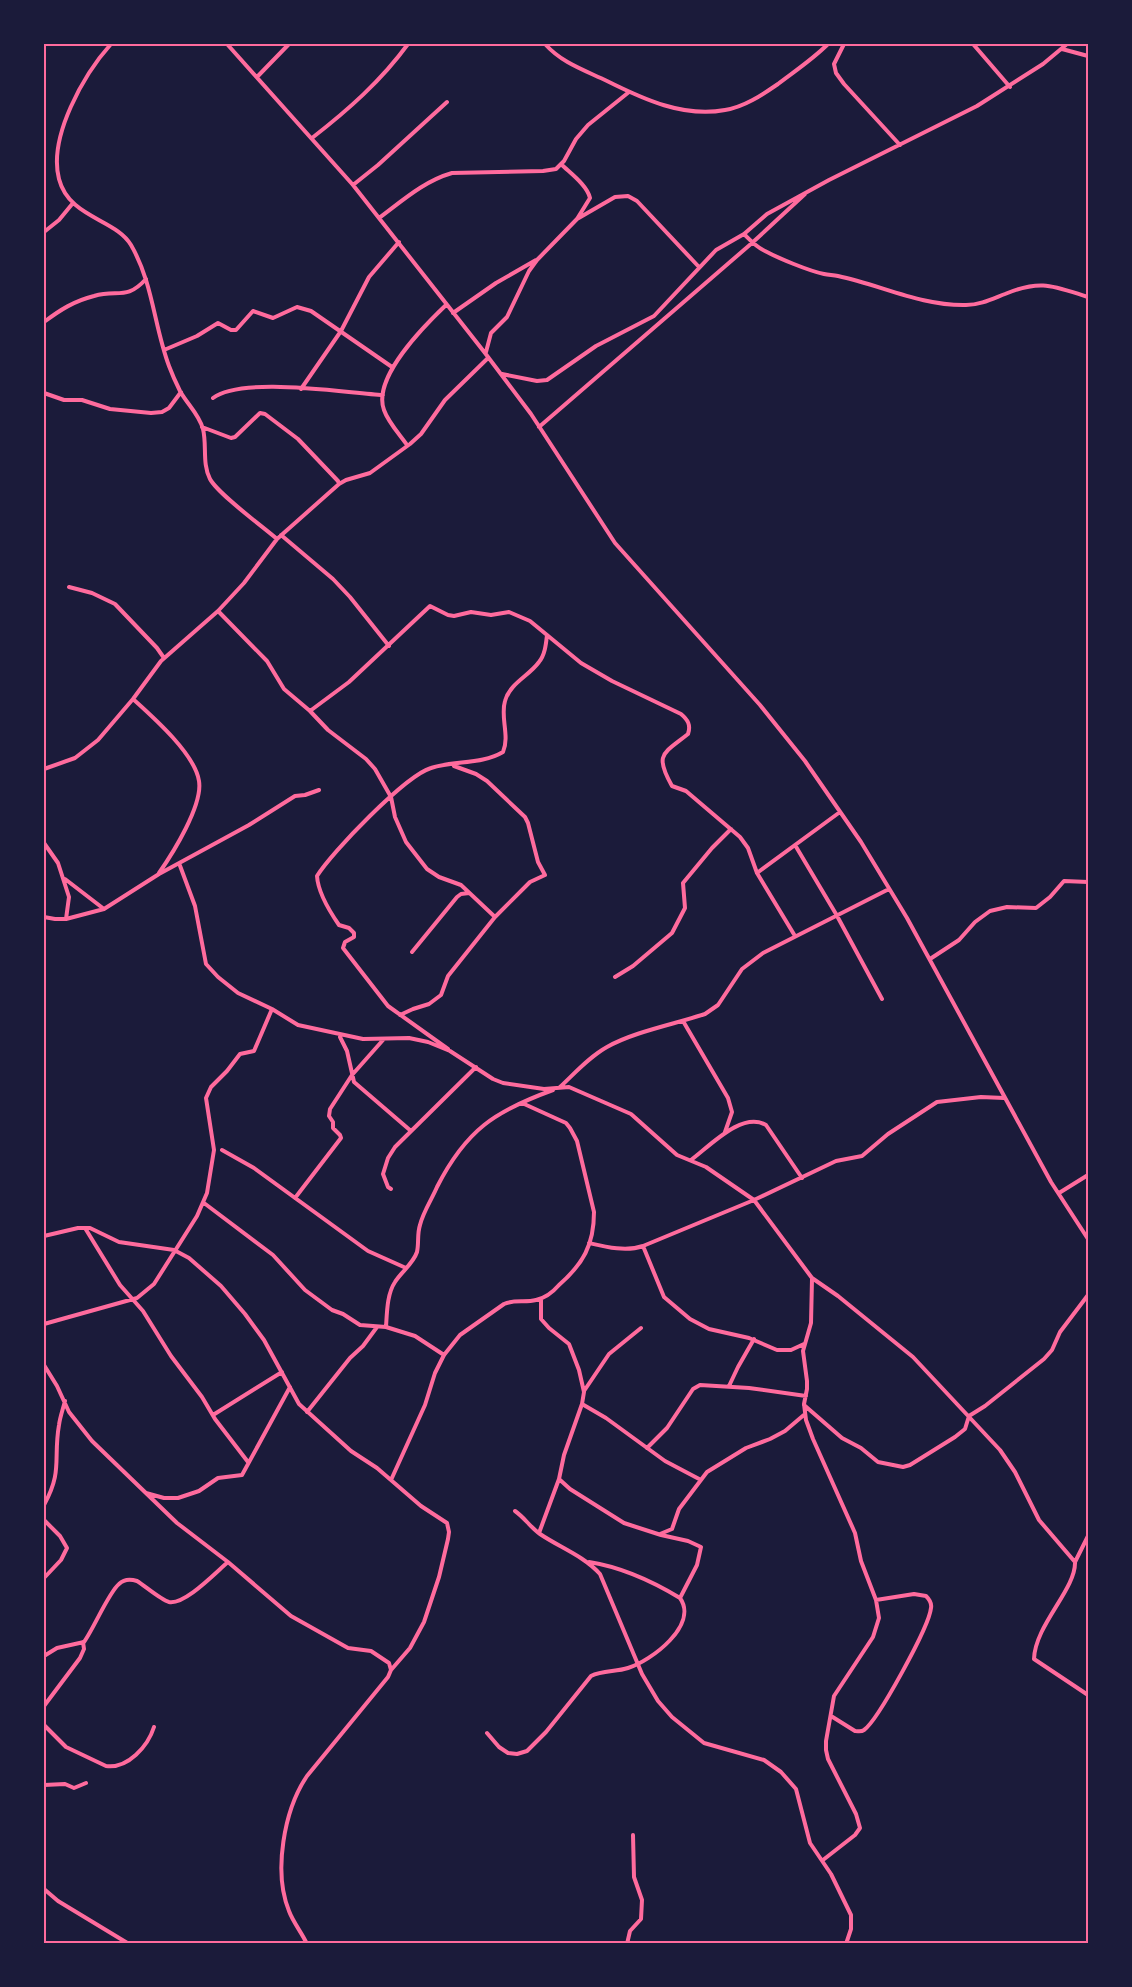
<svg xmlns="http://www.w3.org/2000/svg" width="1132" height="1987" viewBox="0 0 1132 1987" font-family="'Nunito Sans',sans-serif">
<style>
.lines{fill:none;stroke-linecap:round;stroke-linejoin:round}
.minor{stroke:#ff6b9d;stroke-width:4}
.neatline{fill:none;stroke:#ff6b9d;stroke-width:2}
</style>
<rect width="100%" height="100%" fill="#1b1b3a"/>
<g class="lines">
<path class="minor" d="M111 44C84 74 48 137 59 179 69 218 116 219 131 245 153 283 154 326 169 366 172 374 176 383 180 391 187 404 199 414 203 429 207 445 202 464 210 479 218 494 262 526 277 539
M227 44 353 185 485 353 531 414 615 543 760 705 805 761 861 842 907 918 1051 1182 1088 1239
M545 44C562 63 584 70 607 81 643 99 684 118 725 110 744 107 762 95 778 84 795 71 813 59 828 44
M844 44 834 64 836 73 844 84 900 145
M973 44 1010 87
M1062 49 1088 56
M257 77 289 44
M312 138C348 110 381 81 408 44
M353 185 378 165 447 102
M379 218C402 201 424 181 452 173L543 171 556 169 564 161 576 139 588 125 629 92
M577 219 615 197 628 196 637 201 699 267
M44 232 59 220 73 203
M744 234C750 240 756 247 765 251 778 258 809 271 824 274 829 275 833 275 838 276 881 285 921 306 966 305 980 305 992 299 1005 294 1041 279 1053 286 1088 297
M453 313 496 283 536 260
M44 322C60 310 74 301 94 296 118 289 126 301 146 279
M164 350 197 336 218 323 231 330H236L253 311 273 318 297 307 311 311 392 367
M486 352 491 333 507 317 529 271 537 260 577 219 590 198C587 185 570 173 561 164
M502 374 537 381 547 380 596 346 654 316 716 250 744 234 767 214 829 180 977 106 1043 64 1067 44
M301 389 341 331 369 277 399 242
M44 393 64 400H82L110 409 151 413 162 412 169 408 181 392
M213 398C242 376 345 393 383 395
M202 427 231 438 235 437 260 413 265 414 298 439 338 481 339 484
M539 427 752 243 805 194
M407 445C400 435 388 422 384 410 372 378 425 325 446 305
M281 535 333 579 350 597 389 646
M69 587 92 593 115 604 157 648 164 658
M218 611 267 661 284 689 310 711 328 730 366 759 375 769 391 797 395 817 406 842 427 869 439 877 461 885 495 917
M133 699C153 717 195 754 199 781 203 805 173 853 159 873
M310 711 349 682 430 606 448 615 454 616 471 612 491 615 509 612 530 621 581 663 612 681 681 714C688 720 691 725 688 734 663 754 654 754 672 786L686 791 740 837 748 848 757 873 795 936
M44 769 75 758 98 740 133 699 161 661 218 611 244 583 277 539 339 484 346 480 370 473 410 444 421 434 445 400 488 358
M44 843 58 863 69 897 66 919
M795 845 836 914 882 999
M179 863 195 906 206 964 218 977 238 993 272 1009 298 1025 363 1039 409 1038 428 1042 450 1051 493 1079 503 1083 544 1089 569 1087 631 1114 677 1155 706 1167 754 1200 812 1278 838 1296 913 1357 1000 1450 1015 1472 1039 1520 1075 1562C1076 1589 1035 1625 1034 1659L1088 1695
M757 873 840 812
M65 879 104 909
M44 917 55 919H66L104 909 159 874 249 825 295 796 305 795 319 790
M412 952 457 897 461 894 469 893
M930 959 959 940 975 922 990 911 1007 907 1036 908 1050 897 1064 881 1088 882
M615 977 633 966 672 933 685 908 683 883 712 848 731 829
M400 1015 413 1009 429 1004 441 995 448 976 495 917 530 882 545 875 538 862 528 823 525 817 487 781 476 774 454 766
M683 1021 728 1098 732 1112 725 1132
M340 1037 347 1051 354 1082 411 1131
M448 1049 388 1006 343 948 345 942 354 937V933L349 928 339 925C330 912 318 893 317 876 332 852 405 776 431 768 455 760 481 765 503 752 510 736 500 717 505 701 510 683 529 676 539 662 545 655 546 644 547 635
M560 1087C575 1073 589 1057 607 1047 633 1032 675 1024 705 1014L718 1005 742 969 763 953 889 889
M222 1150 254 1168 368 1251 406 1268
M691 1160C710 1146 742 1111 766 1125L802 1178
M391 1189 388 1187 383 1174 388 1158 395 1147 476 1067
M1059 1193 1088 1175
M295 1198 341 1138 340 1135 333 1128V1122L329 1116 330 1109 352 1075 383 1040
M204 1203 273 1255 305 1290 332 1310 343 1314 360 1325 386 1327 415 1336 444 1355
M85 1228 120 1285 143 1311 171 1356 202 1397 215 1419 248 1462
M44 1236 78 1228H90L119 1242 174 1250 189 1258 221 1286 245 1314 264 1340 299 1404 351 1451 377 1468 421 1506 447 1523 449 1532 448 1539 439 1577 424 1622 410 1648 391 1670
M589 1243C606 1247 626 1252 643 1246L754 1200 836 1161 862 1156 888 1134 937 1102 981 1097 1004 1098
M643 1246 664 1297 690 1319 709 1329 749 1338 777 1350H791L804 1344
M812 1279 811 1323 803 1351 807 1381V1389L804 1404 806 1420 813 1439 855 1533 861 1561 876 1600 879 1618 873 1637 834 1696 826 1741V1750L828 1759 856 1814 860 1828 855 1835 823 1860
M44 1324 137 1298 154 1284 197 1216 207 1193 214 1150 206 1098 211 1087 227 1071 240 1054 254 1051 272 1009
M386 1327C387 1312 387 1294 395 1282 401 1272 413 1264 417 1252 419 1243 417 1234 420 1225 423 1212 432 1199 437 1187 466 1130 495 1111 553 1090
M44 1365 57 1386 69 1412 92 1441 177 1523 228 1562 291 1616 348 1648 371 1651 389 1663 391 1670 388 1677 307 1776C284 1810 273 1872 289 1911 293 1922 302 1933 307 1944
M729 1386 738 1367 754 1339
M584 1391 609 1354 641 1328
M582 1404 606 1418 665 1461 701 1480
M804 1405 842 1438 861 1448 878 1462 903 1467 910 1465 955 1437 965 1429 969 1416 985 1406 1044 1359 1052 1350 1060 1332 1088 1295
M307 1412 350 1358 363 1346 377 1327
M213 1415 282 1372
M647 1448 667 1428 693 1389 700 1385 749 1388 806 1396
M559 1479 570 1489 624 1523 661 1535 688 1541 701 1547 697 1565 680 1598
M391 1480 425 1405 435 1373 444 1355 460 1335 504 1304C515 1299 525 1303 536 1300 545 1298 553 1292 559 1285 583 1264 594 1245 594 1212L577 1141 570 1128 566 1123 522 1103
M146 1493 164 1498H178L199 1491 218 1478 242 1475 290 1387
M44 1505C63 1471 53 1459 59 1425 60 1417 63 1409 65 1401
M515 1511C525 1518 530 1527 540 1534 559 1547 584 1556 600 1574L642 1674 658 1701 672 1717 704 1743 764 1760 781 1772 796 1789 810 1843 831 1874 851 1915V1929L846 1944
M44 1520 60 1536 67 1548 61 1560 44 1578
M539 1533 559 1479 564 1455 582 1404 584 1392 579 1370 569 1344 549 1328 541 1319V1299
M660 1534 672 1529 679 1509 707 1472 746 1448 770 1439 785 1431 805 1414
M1075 1562 1088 1536
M44 1656 57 1648 84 1642C94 1628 109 1592 119 1584 124 1579 131 1579 137 1581 145 1586 161 1600 169 1602 185 1605 216 1572 228 1562
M44 1706 80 1658 84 1649 83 1642
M831 1716 855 1731C859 1731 861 1732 864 1730 878 1720 929 1627 931 1608 932 1603 930 1600 926 1596L914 1594 876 1600
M44 1725 66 1747 106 1766C128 1769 148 1746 154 1727
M487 1733 499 1747 508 1753 517 1754 527 1751 546 1732 591 1676C602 1670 616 1672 628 1668 651 1661 699 1625 680 1598 652 1581 621 1567 589 1562
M44 1785 65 1784 74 1788 86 1783
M44 1889 58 1901 129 1944
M627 1944 630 1931 641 1919 642 1900 634 1877 633 1835"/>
</g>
<rect width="1132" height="1987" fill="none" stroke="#1b1b3a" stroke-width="90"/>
<rect x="45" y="45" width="1042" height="1897" class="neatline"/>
</svg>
